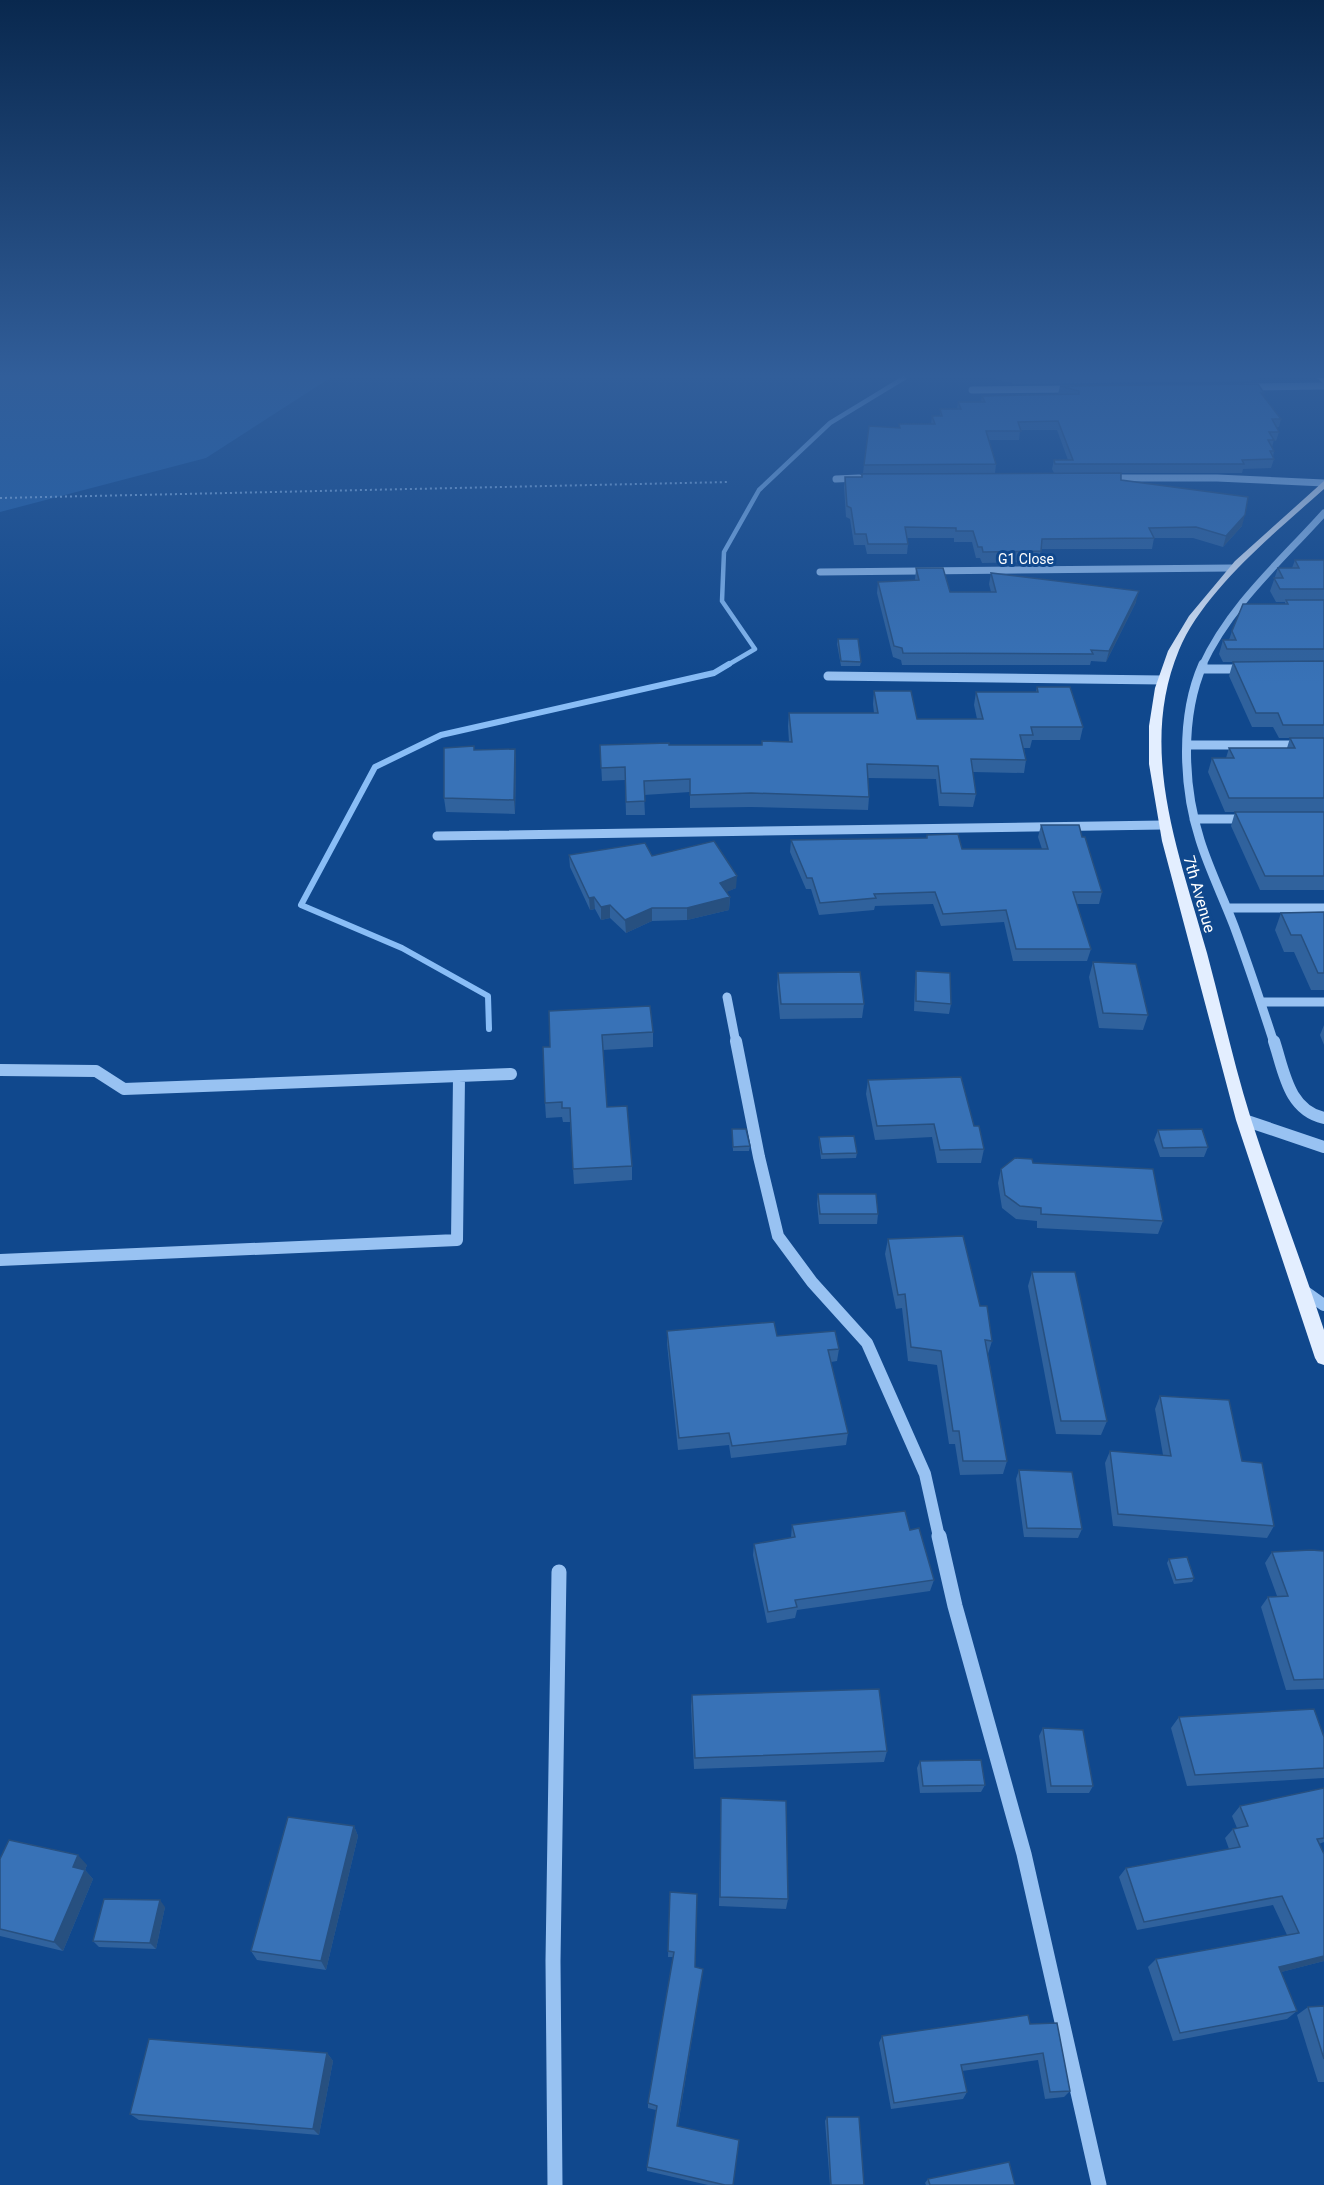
<svg xmlns="http://www.w3.org/2000/svg" width="1324" height="2185" viewBox="0 0 1324 2185" font-family="Roboto,sans-serif">
<style>
.green{fill:#2162ad}
.lines{fill:none;stroke-linecap:round;stroke-linejoin:round}
.stream-far1{stroke:#89bdf6;stroke-width:4.5}
.stream{stroke:#89bdf6;stroke-width:6}
.path{stroke:#98c2f2;stroke-width:2;stroke-dasharray:2 3;stroke-linecap:butt}
.minor-far3{stroke:#98c2f2;stroke-width:7}
.minor-far2{stroke:#98c2f2;stroke-width:9}
.minor-far1{stroke:#98c2f2;stroke-width:12}
.minor{stroke:#98c2f2;stroke-width:15}
.major{fill:#e3eeff;fill-rule:evenodd}
.wall{fill:#30629d}
.shaded-wall{fill:#275080}
.building{fill:#3872b7;stroke:#275080;stroke-width:1.5}
.labels{text-anchor:middle;stroke-width:6;stroke-linejoin:round;paint-order:stroke}
.far-street-label{font-size:14px;fill:#fff;stroke:#10488d}
.street-label{font-size:16px;fill:#fff;stroke:#10488d}
</style>
<rect width="100%" height="100%" fill="#10488d"/>
<path class="green" d="M0 378H330L206 458 0 512Z"/>
<g class="lines">
<path class="stream-far1" d="M726 666 755 649 722 601 724 552 759 490 830 423 904 378"/>
<path class="stream" d="M489 1029 488 996 402 948 301 905 375 767 441 735 714 673 729 664"/>
<path class="path" d="M0 498 729 482"/>
<path class="minor-far3" d="M1246 387 1324 386
M972 390 1072 389
M1108 478H1217L1324 483
M836 479 859 478
M820 572 1231 568
M1202 666C1230 605 1280 562 1324 513"/>
<path class="minor-far2" d="M1203 664C1180 716 1183 787 1200 840 1209 869 1223 897 1234 926 1248 964 1261 1003 1274 1043
M1201 669H1246
M828 676 1163 680
M1188 745H1324
M1194 819H1245
M437 836 1163 825
M1228 908H1324
M727 997 736 1043
M1261 1002H1324"/>
<path class="minor-far1" d="M736 1041 759 1157 778 1236 812 1282 867 1343 925 1474 939 1537
M1274 1041C1284 1071 1288 1110 1324 1118
M0 1070 96 1071 124 1089 511 1074
M1244 1120 1324 1147
M0 1260 457 1240 459 1077
M1304 1291 1324 1305"/>
<path class="minor" d="M939 1536 955 1606 1024 1854 1099 2185
M555 2185 553 1961 559 1572"/>
<path class="major" d="M1317 378H1324V384Z
M1324 481V489C1276 532 1204 590 1179 650 1137 751 1180 855 1207 953 1222 1009 1234 1065 1251 1119 1274 1190 1301 1260 1324 1330V1365L1318 1363 1315 1358 1236 1120 1162 841 1149 764V726L1155 688 1168 651 1189 616 1235 561Z"/>
</g>
<path class="wall" d="M992 378H1258L1257 380H1252L1251 381 1015 384Z
M1060 386 1264 393 1263 395 1281 419 1279 427H1276L1279 432 1276 441 1274 440 1272 447 1274 451 1273 457 1274 459 1271 468 1243 469 1242 473H1054L1052 469 1054 460H1068L1057 430H1020L1019 440H989L996 464 995 473H863L864 465 899 428V424H931L932 416H940V409H957L958 402H981L982 396 1058 394Z
M845 477 1121 480 1242 526 1223 547 1193 538H1154L1152 549H1041L1039 562 982 563 980 558H976L972 542H954V538H907L908 544 907 554H867L865 545H854L850 519 846 517 844 487Z
M1295 560H1324V890H1260L1231 826 1235 812H1225L1208 772 1212 758H1226L1229 748H1287L1290 738H1279L1273 727H1252L1229 676 1233 662H1223L1219 654 1223 640H1229L1232 631 1285 604V602H1276L1270 591 1278 568H1292Z
M916 568 950 592H991L989 584 991 573 1136 602 1106 662 1091 661 1090 665H902L901 660 893 657 877 593 878 582 915 580Z
M838 639 861 662 860 666H841L837 644Z
M1037 687 1083 727 1080 740H1032L1030 748H1024L1026 760 1024 773 973 772 976 794 973 807 939 806 936 779 868 778 869 797 868 810 750 807 690 808V792L644 795 645 815H626L625 780 602 781 600 745H762L789 742 788 726 789 713H874L873 704 874 691 917 719H977L974 705 976 692H1036Z
M515 749 516 763 515 814 446 812 444 798Z
M1041 825 1102 892 1099 904H1076L1091 949 1087 961H1013L1004 922 941 926 933 904 875 906 874 910 819 915 811 889H806L790 852 791 840 926 838 927 835 962 849H1042L1038 837Z
M569 855 652 856 736 888 726 892 730 897 729 910 687 920 652 921 626 933 610 918 601 920 595 909 590 910 570 867Z
M1324 912V990H1311L1294 952H1284L1275 930 1281 913Z
M1093 962 1148 1015 1143 1030 1099 1028 1089 977Z
M916 971 951 1004 949 1014 914 1011 915 981Z
M778 973 864 1004 862 1018 780 1019 777 987Z
M549 1011 653 1032V1047L603 1050 607 1107 632 1166V1180L574 1184 570 1122H563L562 1117 546 1118 545 1103 550 1047Z
M1324 1025V1045L1320 1035Z
M868 1080 974 1126 984 1149 981 1163H937L932 1137 875 1140 866 1094Z
M732 1129 750 1146 749 1151H733Z
M1158 1130 1208 1147 1204 1157H1160L1154 1140Z
M819 1137 857 1153 856 1158 821 1159 819 1142Z
M1033 1163 1163 1221 1158 1234 1037 1228V1221L1016 1219 1002 1208 998 1183 1001 1169Z
M818 1194 878 1214 877 1224H819L817 1204Z
M888 1239 980 1306 992 1341 988 1354 1007 1461 1003 1474 960 1475 955 1444H949L937 1365 908 1361 902 1308 896 1309 885 1254Z
M1032 1272 1107 1421 1101 1435 1056 1434 1028 1286Z
M667 1331 777 1336 839 1349 837 1361 831 1362 848 1433 846 1445 731 1458 729 1445 678 1450 667 1344Z
M1160 1396 1274 1526 1267 1538 1113 1526 1105 1463 1110 1451 1163 1455 1155 1409Z
M1019 1470 1082 1529 1078 1538 1024 1537 1016 1479Z
M792 1525 910 1530 934 1580 930 1591 797 1610 795 1618 767 1623 753 1555 754 1544 791 1538Z
M1324 1551V1689L1286 1690 1261 1607 1268 1597 1277 1596 1265 1563 1272 1552Z
M1169 1559 1194 1578 1192 1582 1174 1584 1167 1563Z
M692 1695 887 1751 884 1762 694 1769 691 1706Z
M1179 1717 1324 1737V1778L1187 1786 1171 1728Z
M1043 1728 1093 1786 1089 1793H1047L1039 1736Z
M920 1761 985 1785 981 1792 920 1793 917 1768Z
M1324 1788V1842L1319 1844 1324 1961 1281 1972 1297 2011 1287 2019 1173 2041 1148 1967 1156 1959 1287 1935 1273 1905 1137 1930 1119 1877 1126 1868 1229 1849 1225 1838 1233 1829 1237 1828 1232 1816 1240 1806Z
M721 1798 788 1899 786 1909 719 1906Z
M354 1826 358 1836 326 1970 257 1960 251 1951Z
M0 1859 87 1865 85 1870 93 1879 63 1951 0 1936Z
M670 1892 695 1967 703 1969 678 2126 733 2185H708L647 2171V2167L656 2110 648 2108V2103L673 1957H668Z
M165 1907 156 1949 99 1947 93 1941Z
M1324 2006V2082H1318L1297 2015 1308 2007Z
M1030 2024 1070 2091 1064 2097 1045 2099 1038 2060 962 2071 967 2092 963 2099 891 2109 879 2043 882 2036Z
M327 2053 333 2061 319 2135 139 2120 130 2114Z
M827 2117 864 2185H830L825 2121Z
M928 2179 1015 2185H926L925 2183Z"/>
<path class="shaded-wall" d="M1245 515 1242 526 1223 547 1226 536Z
M1139 591 1136 602 1106 662 1109 651Z
M515 749 516 763 515 814 514 800Z
M737 876 736 888 720 895V883Z
M594 897 595 909 590 910 589 898Z
M730 897 729 910 687 920V908Z
M610 905V918L601 920V907Z
M652 908V921L626 933 625 920Z
M354 1826 358 1836 326 1970 321 1961Z
M78 1855 87 1865 85 1870 93 1879 63 1951 54 1942 73 1867Z
M160 1900 165 1907 156 1949 150 1943Z
M1324 1956V1961L1270 1975 1279 1967Z
M327 2053 333 2061 319 2135 313 2129Z"/>
<path class="building" d="M1258 384 1264 393H1261L1281 419H1272L1279 432H1269L1274 440H1268L1274 451H1270L1274 459 1242 460 1244 464H1055L1054 460H1073L1058 421 1018 422 1021 431H986L996 464 864 465 869 426 900 428 899 424H935L932 416H942L940 409H961L958 402H985L982 396 1079 394V391L1060 386Z
M1121 473V480L1248 497 1245 515 1226 536 1196 527 1149 528 1154 538 1042 539 1041 551 983 552 982 547H978L973 531H956V528L905 527 908 544H868L866 534H855L851 508 847 506 845 477H862V474Z
M1295 560H1324V589H1280L1274 578H1283L1278 568H1299Z
M916 568H943L950 592H996L991 573 1139 591 1109 651 1091 650 1093 654 903 653 902 648 894 646 878 582 919 580Z
M1286 600H1324V649H1227L1223 640H1236L1232 631 1243 604H1288Z
M838 639H858L861 662 841 661Z
M1324 661V725H1283L1278 713H1256L1233 662Z
M1037 687H1070L1083 727H1031L1033 735H1020L1026 760 971 759 976 794 941 793 938 766 867 764 869 797 751 793 690 795V779L644 781 645 801 626 802 625 767 601 768 600 745 669 743V745H762V741L792 742 789 713H878L874 691H911L917 719H983L976 692H1038Z
M1290 738H1324V798H1229L1212 758H1234L1229 748H1295Z
M474 746V750L515 749 514 800 444 798V748Z
M1235 812H1324V876H1265Z
M1041 825H1079L1082 837H1085L1102 892H1073L1091 949H1016L1006 910 943 914 935 892 874 894 876 898 820 903 812 878H807L791 840 927 838V835L958 834 962 849H1048Z
M714 841 737 876 720 883 730 897 687 908H652L625 920 610 905 601 907 594 897 589 898 569 855 645 843 652 856Z
M1324 912V973H1318L1301 935H1291L1281 913Z
M1093 962 1136 964 1148 1015 1103 1013Z
M916 971 950 973 951 1004 916 1001Z
M860 972 864 1004H781L778 973Z
M650 1006 653 1032 602 1035 607 1107 627 1106 632 1166 573 1169 570 1108H562V1102L545 1103 543 1047H550L549 1011Z
M961 1077 974 1126H979L984 1149 940 1150 934 1124 877 1126 868 1080Z
M732 1129H746L750 1146 733 1147Z
M1202 1129 1208 1147 1163 1148 1158 1130Z
M854 1136 857 1153 822 1154 819 1137Z
M1015 1158 1032 1159 1033 1163 1153 1169 1163 1221 1041 1214V1208L1020 1206 1005 1195 1001 1169Z
M818 1194H876L878 1214H820Z
M963 1236 980 1306H987L992 1341 985 1340 1007 1461H963L959 1431H953L941 1351 911 1347 905 1294 898 1295 888 1239Z
M1032 1272H1075L1107 1421H1061Z
M774 1322 777 1336 835 1331 839 1349 828 1350 848 1433 732 1446 729 1433 679 1438 667 1331Z
M1160 1396 1229 1400 1242 1461 1262 1463 1274 1526 1118 1514 1110 1451 1171 1456Z
M1019 1470 1072 1472 1082 1529 1027 1528Z
M905 1511 910 1530 919 1528 934 1580 795 1600 797 1607 768 1612 754 1544 795 1537 792 1525Z
M1311 1550 1324 1551V1679L1294 1680 1268 1597 1288 1596 1272 1552Z
M1187 1557 1194 1578 1176 1580 1169 1559Z
M879 1689 887 1751 695 1758 692 1695Z
M1314 1709 1324 1737V1768L1195 1775 1179 1717Z
M1043 1728 1083 1730 1093 1786H1051Z
M981 1760 985 1785 923 1786 920 1761Z
M1324 1788V1838L1317 1839 1324 1854V1956L1279 1967 1297 2011 1180 2033 1156 1959 1299 1933 1282 1896 1144 1922 1126 1868 1240 1847 1233 1829 1248 1826 1240 1806Z
M721 1798 786 1801 788 1899 720 1897Z
M288 1817 354 1826 321 1961 251 1951Z
M9 1840 78 1855 73 1867 85 1870 54 1942 0 1929V1859Z
M670 1892 697 1894 695 1967 703 1969 677 2126 739 2140 733 2185H725L647 2167 657 2106 648 2103 674 1952 668 1951Z
M104 1899 160 1900 150 1943 93 1941Z
M1324 2006V2059L1308 2007Z
M1028 2015 1030 2024 1057 2023 1070 2091 1050 2092 1043 2053 961 2065 967 2092 894 2103 882 2036Z
M149 2039 327 2053 313 2129 130 2114Z
M827 2117H859L864 2185H831Z
M1009 2162 1015 2185H930L928 2179Z"/>
<linearGradient id="sky" x2="0" y2="1"><stop stop-color="#09284e"/><stop offset="0.55" stop-color="#315e9a"/><stop offset="1" stop-color="#315e9a" stop-opacity="0"/></linearGradient>
<rect width="1324" height="684" fill="url(#sky)"/>
<g class="labels">
<g class="far-street-label">
<text x="1026" y="564">G1 Close</text>
</g>
<g class="street-label">
<text transform="translate(1200 894) rotate(74)" y="6">7th Avenue</text>
</g>
</g>
</svg>
